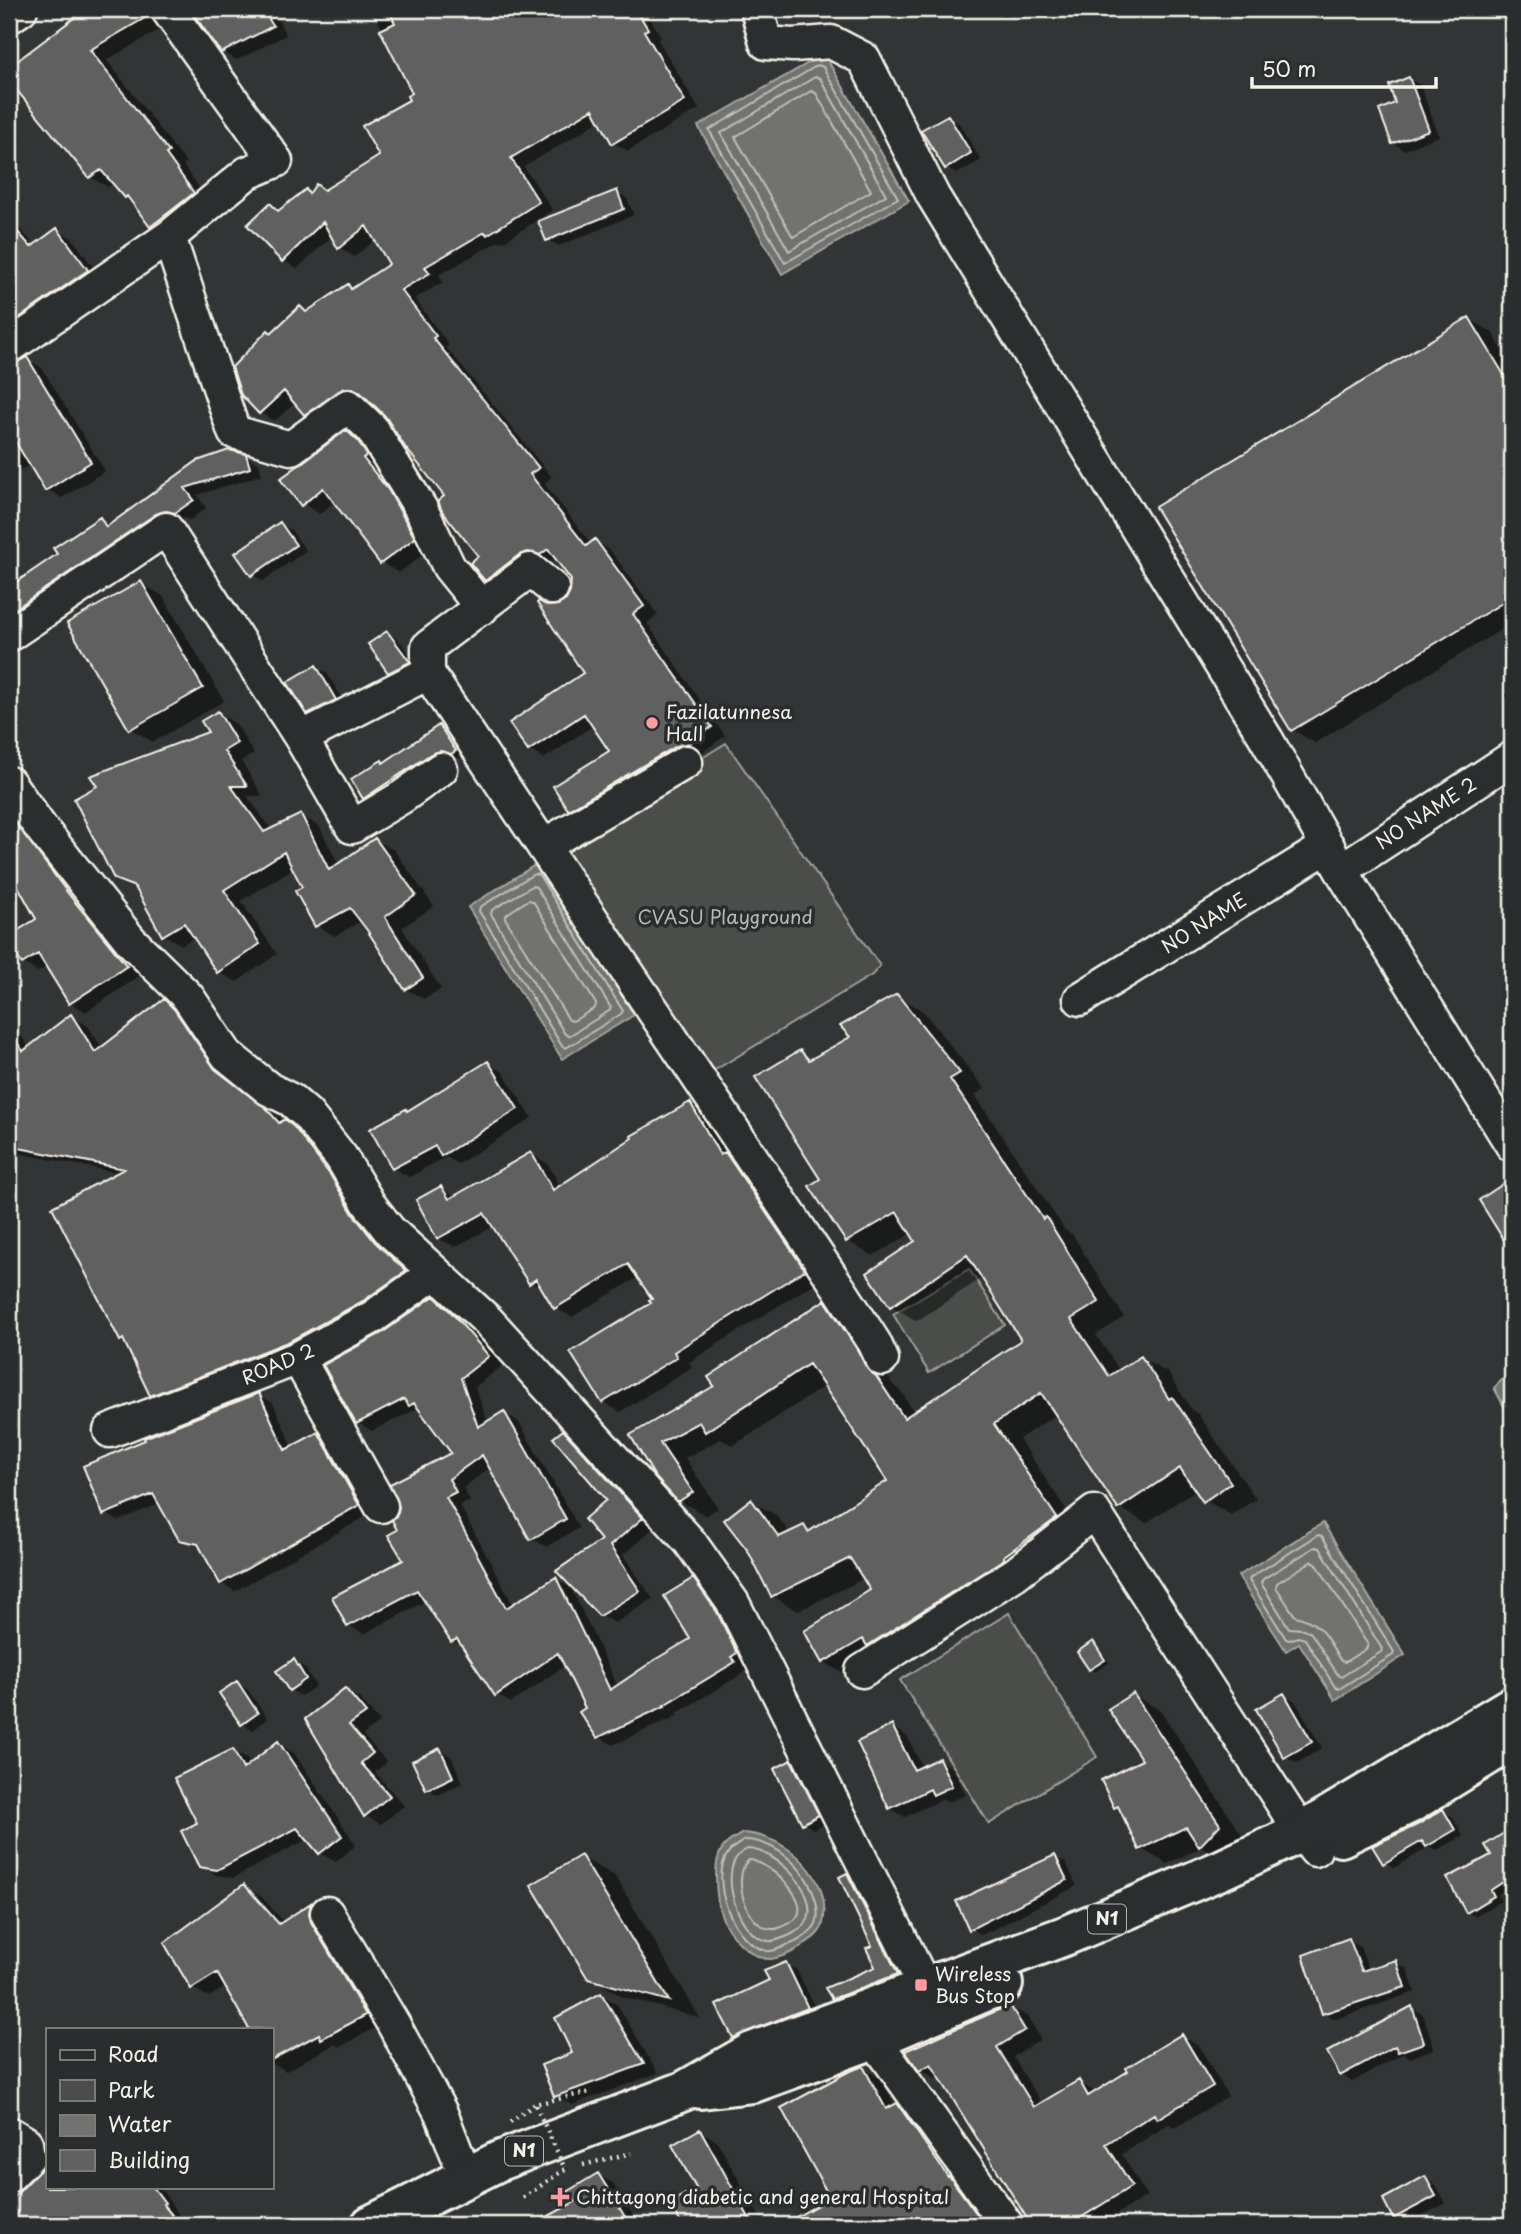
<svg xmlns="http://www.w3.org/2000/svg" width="1521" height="2234" viewBox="0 0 1521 2234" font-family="'Playpen Sans',sans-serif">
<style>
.green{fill:#4b4d4c;stroke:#a09f9a;stroke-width:2}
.water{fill:#727370;stroke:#a6a5a0;stroke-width:2}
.shadow{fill:#0007}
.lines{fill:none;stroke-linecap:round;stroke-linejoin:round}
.shore{stroke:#c0bfb8;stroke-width:2}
.building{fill:#5f605f;stroke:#f4f1e8;stroke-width:2}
.minor-casing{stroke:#f4f1e8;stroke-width:37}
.highway-casing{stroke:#f4f1e8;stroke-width:44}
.path{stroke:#f4f1e8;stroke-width:4.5;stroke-dasharray:2 5;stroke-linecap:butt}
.minor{stroke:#2a2d2e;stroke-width:32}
.highway{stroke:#2a2d2e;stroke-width:38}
.path-bridge{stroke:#f4f1e8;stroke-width:4.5;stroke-dasharray:2 5;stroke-linecap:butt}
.poi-dot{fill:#ff9aa2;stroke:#2a2d2e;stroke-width:2.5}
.labels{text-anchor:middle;stroke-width:7;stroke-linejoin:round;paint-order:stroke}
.shield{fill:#2a2d2e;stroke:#b7b6b0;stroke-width:2}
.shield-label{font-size:18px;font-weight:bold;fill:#f4f1e8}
.poi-label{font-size:19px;fill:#f4f1e8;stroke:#2a2d2e;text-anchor:start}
.street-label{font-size:19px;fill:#f4f1e8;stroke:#2a2d2e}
.park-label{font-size:19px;fill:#b9b8b1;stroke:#2a2d2e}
</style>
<rect width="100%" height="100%" fill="#323535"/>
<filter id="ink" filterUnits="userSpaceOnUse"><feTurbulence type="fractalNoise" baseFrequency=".0143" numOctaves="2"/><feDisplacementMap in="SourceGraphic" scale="14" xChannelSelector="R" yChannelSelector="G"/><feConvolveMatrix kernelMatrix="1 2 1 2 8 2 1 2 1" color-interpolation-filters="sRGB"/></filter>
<g filter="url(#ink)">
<path class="green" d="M726 743 880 966 872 975 710 1073 557 848Z
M969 1269 1005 1325 929 1373 893 1314Z
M1009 1613 1097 1757 989 1824 900 1680Z"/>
<path class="water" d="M824 54 909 201 782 274 698 126Z
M540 862 634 1015 562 1059 468 907Z
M1512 1369V1421L1494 1388Z
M1323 1523 1405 1655 1335 1700 1299 1643 1286 1651 1238 1576Z
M743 1833C787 1835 836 1880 822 1927 819 1935 810 1940 803 1945 797 1951 778 1959 769 1959 750 1958 728 1934 722 1917 717 1904 716 1890 716 1875 716 1867 717 1857 722 1849 726 1842 736 1837 743 1833Z"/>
<path class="shadow" d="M80 9H171L168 25 107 60 186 163 183 165 211 204 170 237 152 226 133 200 114 183 108 187 90 177 9 78V69L83 14Z
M220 9H294L277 18 286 35 237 60 223 52 200 20Z
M369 9H645L661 37 658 40 699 109 628 151 614 143 601 120 524 167 553 210 503 242 499 241 439 275 443 282 415 299 449 345 446 347 552 477 544 483 591 544 595 541 610 550 658 615 647 623 725 736 703 752 692 754 584 817 569 809 612 751 594 725 544 759 529 750 586 674 549 608 560 607 568 600 572 580 558 561 556 562 543 559 535 563 500 588 486 580 481 557 447 497 386 415 366 396H360L320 423 305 414 296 402 275 421 260 413 243 394 272 335 301 308 309 313 348 286 353 290 392 264 376 239 354 257 340 248 333 235 297 269 283 260 270 205 281 211 306 191 311 194 325 191 381 157 415 94 373 11Z
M1409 79 1420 85 1439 136 1404 150 1393 143 1398 104Z
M948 117 959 123 981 160 957 174 946 168Z
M616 192 627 198 634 215 559 246 548 240Z
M9 216 35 246 57 230 72 238 102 279 9 346Z
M1469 319 1492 332 1512 366V623L1315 743 1293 730Z
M27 359 42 368 105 471 62 498 47 489 31 464 9 477V367Z
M347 432 364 442 431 548 399 573 382 563 335 501 320 514 303 504Z
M245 456 259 464 262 475 197 495 206 508 190 520 180 517 170 521 9 631V589L60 554 100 520 110 526Z
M280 524 291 530 306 551 263 581 252 575Z
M141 583 163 596 224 701 153 742 131 729Z
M387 633 398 639 419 668 401 678 389 671Z
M316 667 327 673 346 706 320 719 309 713Z
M218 713 236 724 254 754 241 761 263 796H247L272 830 301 816 319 826 339 865 375 840 394 850 434 906 402 928 441 989 424 999 406 989 362 921 335 936 317 926 304 888 294 868 241 901 277 954 237 982 218 972 195 937 182 945 164 935 139 890 116 878 210 733Z
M439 727 450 733 466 757 463 759 452 756 442 759 375 804 364 798 384 764Z
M9 803 85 907 141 975 86 1012 70 1003 48 966 38 972 23 963 9 941V938L38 919 9 867Z
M897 996 923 1011 985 1089 975 1095 1065 1230 1072 1234 1124 1317 1096 1335 1120 1371 1141 1358 1168 1373 1192 1410 1198 1414 1256 1499 1231 1515 1205 1500 1197 1489 1146 1523 1120 1508 1057 1414 1019 1439 1082 1533 850 1677 823 1662 872 1590 865 1578 798 1611 772 1596 751 1501 777 1516 790 1534 804 1527 812 1531 889 1481 826 1385 733 1446 721 1439 685 1458 718 1508 706 1516 679 1500 632 1436 716 1387 825 1302 851 1317 884 1368 892 1384 902 1393 915 1413 1023 1340 983 1277 917 1321 891 1306 917 1241 912 1233 873 1256 847 1241 822 1179 800 1052 813 1060 853 1037Z
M164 1001 182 1011 191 1021 233 1081 284 1121 303 1131 422 1281 169 1405 151 1395 127 1342 122 1339 119 1173 12 1152 9 1154V1096L11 1094 9 1090V1029L20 1035 30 1048 71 1016 88 1026 103 1049Z
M488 1063 503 1072 532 1118 458 1164 446 1157 409 1177 393 1168 408 1112Z
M690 1104 707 1114 732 1158 742 1164 820 1280 689 1362 692 1367 620 1412 603 1402 654 1299 639 1277 572 1317 555 1308 546 1291 531 1282 494 1226 455 1247 438 1238 441 1188 456 1197 531 1154 548 1164 561 1187Z
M434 1298 449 1307 467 1324 503 1365 475 1387 488 1423 504 1413 519 1422 579 1528 546 1547 531 1538 491 1467 463 1488 470 1501 460 1506 514 1606 556 1579 571 1588 618 1687 693 1640V1580L708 1589 751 1662 745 1666 749 1670 677 1713 679 1715 613 1745 598 1736 566 1665 511 1703 496 1694 465 1649 453 1641 426 1601 364 1634 349 1626 405 1560 399 1530 454 1453 423 1412 417 1409 372 1431 357 1422 383 1335Z
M259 1395 273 1403 293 1448 318 1434 332 1442 372 1513 235 1591 221 1583 202 1549 181 1539 161 1503 118 1521 104 1513Z
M563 1432 577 1440 656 1526 623 1555 653 1599 615 1623 600 1615 608 1500Z
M1093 1643 1098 1646 1109 1663 1095 1672 1090 1669Z
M294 1661 305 1668 316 1686 301 1696 290 1690Z
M237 1683 248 1690 268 1719 253 1730 242 1723Z
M345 1690 360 1699 380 1722 363 1735 387 1762 375 1772 404 1806 381 1824 366 1816 308 1720Z
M1133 1695 1160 1710 1246 1841 1227 1861 1202 1847 1167 1864 1140 1848 1122 1810 1116 1807 1145 1760Z
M1284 1695 1295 1701 1322 1748 1297 1763 1286 1757Z
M892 1727 907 1736 923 1768 939 1760 954 1769 966 1795 949 1802 943 1799 905 1817 890 1808Z
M278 1744 294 1753 356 1845 336 1862 320 1853 308 1839 233 1878 216 1875 200 1865 199 1824 233 1751 249 1760 251 1765Z
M440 1750 451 1756 463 1783 438 1795 427 1788Z
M791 1762 802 1768 829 1822 814 1829 803 1823Z
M1443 1811 1452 1816 1463 1836 1436 1851 1429 1847 1394 1868 1385 1862 1420 1825Z
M1508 1833 1512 1836V1886L1498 1894 1501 1901 1475 1916 1467 1912 1493 1855Z
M581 1857 615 1876 700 2018 623 1997 589 1977Z
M1055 1857 1066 1863 1077 1886 982 1935 971 1928Z
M847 1875 858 1881 908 1981 845 2004 834 1997 877 1968 874 1947Z
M244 1886 261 1896 284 1922 312 1905 328 1915 382 2024 340 2047 335 2044 286 2071 271 2063V2029H251L227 1986 209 1997 192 1988Z
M1349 1940 1360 1947 1369 1970 1396 1962 1407 1968 1415 1992 1335 2019 1324 2013Z
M786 1964 797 1970 818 2014 745 2043 734 2037Z
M601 1995 617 2004 658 2073 572 2105 555 2096Z
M1010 2007 1027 2016 1041 2039 1013 2057 1042 2104 1079 2082 1096 2093 1182 2036 1199 2046 1228 2096 1175 2128 1169 2124 1122 2154 1147 2196 1117 2214 1124 2225H1032L941 2077 937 2079 921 2070Z
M1412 2008 1423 2014 1434 2049 1410 2058 1403 2054 1352 2082 1342 2075Z
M863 2068 881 2079 895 2106 915 2115 994 2225H785L832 2199Z
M1512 2120V2149L1500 2127Z
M700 2131 717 2141 764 2225H679L683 2223 699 2189Z
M42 2172 47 2175V2187H65L70 2191 77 2187H160L186 2225H16L9 2220V2205Z
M598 2175 613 2183 639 2225H536L577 2202Z
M1425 2178 1436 2185 1446 2203 1406 2224 1395 2218Z"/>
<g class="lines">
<path class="shore" d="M818 65 823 67 898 198 785 263 709 130Z
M815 77 820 78 886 195 789 251 721 133Z
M811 91 816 93 871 191 793 237 735 137Z
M534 874 539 875 623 1011 621 1014 566 1048 562 1046 479 911 480 907Z
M532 886 536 887 611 1008 609 1011 569 1036 565 1034 491 914 492 910Z
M528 900 533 901 596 1004 595 1008 573 1021 569 1020 505 918 507 914Z
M1318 1535 1322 1536 1394 1652 1393 1655 1339 1689 1335 1687 1305 1639 1298 1637 1289 1640 1286 1639 1249 1580 1251 1577Z
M1315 1547 1320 1548 1382 1649 1381 1652 1341 1677 1338 1675 1311 1633 1303 1629 1289 1628 1261 1583 1263 1579Z
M1312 1561 1316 1563 1368 1645 1366 1649 1345 1662 1341 1661C1327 1639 1322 1622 1295 1616L1276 1587 1277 1583Z
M745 1840C779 1841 808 1871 816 1902 818 1910 819 1920 814 1928 808 1935 796 1943 787 1945 781 1948 773 1952 767 1951 733 1944 709 1880 728 1853 731 1848 740 1843 745 1840Z
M747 1849C774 1849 818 1890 808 1919 805 1926 795 1933 788 1936 783 1938 773 1942 768 1941 740 1937 722 1882 735 1860 737 1855 742 1852 747 1849Z
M749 1860C767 1861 810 1898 797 1917 793 1922 785 1926 779 1928 749 1938 729 1876 749 1860Z"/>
</g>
<path class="building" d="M86 9H149L150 15 90 50 169 152 166 154 194 193 150 227 127 196 125 198 101 170 89 178 9 81V67Z
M190 9H263L273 26 221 53Z
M388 9H636L648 29 644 31 685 101 612 144 593 109 511 158 539 202 487 235 485 232 425 267 430 273 401 290 436 336 433 338 539 468 530 474 586 546 595 539 644 606 633 614 712 727 687 744 677 746 652 760 568 810 553 786 609 751 584 714 528 751 509 723 583 673 537 603 539 601 548 606 558 605 566 600 570 592 571 580 548 549 540 555 527 552 519 555 485 581 470 563 478 556 442 511 438 501 444 496 405 447 385 416 361 393 353 388H344L304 415 284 391 259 414 241 395 232 367 268 330 271 333 300 306 306 312 348 284 351 289 389 264 366 226 338 249 323 222 282 262 247 225 270 203 278 211 306 189 309 194 316 184 324 190 379 156 362 126 409 100 407 96 412 93 380 30 395 23Z
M1409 77 1429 130 1392 144 1379 110 1395 103 1389 85Z
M948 115 971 153 945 169 921 130Z
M617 190 624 209 546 241 538 221Z
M9 222 31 247 57 228 88 270 9 325Z
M1469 317 1512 388V597L1291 731 1155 507Z
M27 357 91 462 45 491 9 431V365Z
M346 430 358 441 367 455 363 458 389 491 415 538 380 564 323 488 301 506 280 479Z
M229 450 246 454 250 468 185 488 194 500 175 513 166 511 156 514 9 613V587L57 554 53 548 100 517 106 527 197 461Z
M280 522 296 545 251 576 235 553Z
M141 581 203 688 129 730 67 623Z
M387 631 410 662 388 673 368 644Z
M316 665 336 700 307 714 287 682Z
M218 711 237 743 224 751 247 786H231L264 832 301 814 329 870 375 838 416 895 385 917 423 978 405 990 367 930 350 908 315 927 295 891 302 887 284 852 224 890 260 944 217 973 184 923 162 936 135 887 114 879 74 799 97 786 90 776 208 732 201 721Z
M439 725 456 751 451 754 440 751 431 754 363 799 351 779 382 760 383 763Z
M9 814 70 896 127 966 69 1004 38 954 22 964 9 944V936L36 919 9 870Z
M897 994 960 1073 950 1079 1043 1219 1046 1217 1099 1302 1071 1319 1109 1376 1141 1356 1169 1399 1172 1397 1231 1483 1203 1502 1180 1468 1118 1509 1041 1393 994 1424 1057 1518 1004 1556V1559L867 1646 863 1639 822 1663 804 1631 870 1590 850 1558 771 1597 748 1551 724 1520 751 1499 779 1537 804 1525 808 1532 887 1481 809 1364 705 1432 699 1422 660 1443 693 1492 678 1502 655 1477 630 1435 714 1386 708 1377 825 1300 858 1351 866 1367 876 1376 904 1418 1021 1340 967 1255 890 1307 867 1273 915 1241 897 1212 846 1242 809 1186 820 1179 755 1077 800 1050 809 1060 850 1037 840 1026Z
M164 999 174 1009 215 1069 266 1108 279 1123 285 1119 294 1127 331 1176 353 1214 375 1242 406 1271 363 1301 290 1341 150 1396 123 1339 120 1341 52 1207 124 1169 9 1146V1031L23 1051 71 1014 95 1052Z
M488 1061 518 1109 441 1156 435 1146 392 1169 370 1129 406 1109 407 1111Z
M690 1102 720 1155 725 1152 805 1270 674 1352 677 1357 602 1403 570 1352 651 1303 649 1300 652 1299 628 1264 554 1309 536 1279 529 1284 484 1213 437 1239 416 1200 441 1186 449 1199 531 1152 553 1190 632 1138 631 1136Z
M1512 1178V1253L1479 1200Z
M434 1296 452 1313 489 1356 461 1378 478 1427 504 1411 566 1519 530 1540 482 1455 449 1479 456 1492 446 1497 506 1608 556 1577 610 1690 656 1659 690 1639 664 1596 693 1578 717 1612 737 1653 731 1657 735 1662 664 1705 665 1706 597 1738 579 1712 585 1708 558 1653 495 1696 457 1639 451 1642 417 1590 347 1627 332 1597 403 1560 388 1535 397 1530 392 1520 397 1515 399 1507 390 1484 451 1453 414 1403 409 1406 404 1399 356 1424 323 1365 382 1333Z
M259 1393 285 1450 318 1432 359 1505 220 1584 198 1544 179 1540 153 1494 103 1515 83 1466 145 1440 144 1438Z
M563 1430 643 1518 610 1546 640 1591 599 1616 556 1571 601 1540 584 1519 606 1500 553 1438Z
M1093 1641 1105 1660 1089 1670 1077 1652Z
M294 1659 306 1679 289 1691 276 1671Z
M237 1681 258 1713 241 1725 219 1693Z
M345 1688 366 1713 349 1725 373 1753 361 1763 390 1796 364 1817 305 1719Z
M1133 1693 1220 1825 1199 1847 1186 1827 1139 1850 1118 1806 1114 1808 1101 1780 1142 1760 1108 1709Z
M1284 1693 1312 1742 1284 1758 1256 1709Z
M892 1725 914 1770 939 1758 952 1786 933 1795 930 1789 889 1809 857 1742Z
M278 1741 342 1836 319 1854 297 1828 217 1870 199 1867 181 1831 197 1823 174 1778 233 1749 243 1769Z
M440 1748 453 1777 426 1790 412 1761Z
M791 1760 819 1815 802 1824 774 1769Z
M1443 1809 1455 1830 1426 1847 1422 1841 1383 1864 1372 1846 1419 1824Z
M1512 1828V1890L1506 1880 1491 1890 1494 1896 1466 1913 1447 1878 1491 1855 1485 1845Z
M581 1855 669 2001 588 1979 531 1885Z
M1055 1855 1067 1880 969 1930 956 1901Z
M847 1873 898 1974 832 1999 825 1988 875 1967 866 1948 872 1946 839 1877Z
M244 1884 279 1924 311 1903 309 1913 311 1922 366 2015 321 2039 319 2034 271 2060V2029H249L217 1973 191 1989 164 1943Z
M1349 1938 1362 1971 1396 1960 1405 1987 1322 2014 1303 1955Z
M786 1962 808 2008 733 2038 716 2005 769 1980 764 1971Z
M601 1993 644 2064 554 2097 541 2065 572 2053 555 2018Z
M1010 2005 1025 2030 997 2047 1034 2107 1079 2080 1088 2096 1128 2071 1126 2068 1182 2034 1213 2086 1157 2119 1154 2114 1106 2144 1132 2186 1069 2225H1031L931 2064 919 2071 905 2051Z
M1412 2006 1424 2043 1398 2052 1395 2046 1340 2076 1327 2052Z
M863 2066 886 2109 897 2103 948 2177 949 2176 985 2225H782L830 2198 781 2108 846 2073Z
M700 2129 753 2225H682L670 2203 696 2188 672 2145Z
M47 2163V2187H153L165 2203 163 2204 180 2225H9V2202Z
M598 2173 630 2225H532L575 2202 568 2191Z
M1425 2176 1436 2196 1393 2219 1383 2199Z"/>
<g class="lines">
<g class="minor-casing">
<path id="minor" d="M757 9 766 43 793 45 831 42 864 59 933 196 1267 740 1341 870 1512 1145
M9 17 21 9
M169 237 234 432 291 448 348 406 372 429 421 509 449 567 482 608
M9 347 169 237 247 173 276 161 167 9
M552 588 530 570 428 647V673L543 846 686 762
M9 635 166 529 301 738 352 827 402 797 441 769
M301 738 428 673
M9 783 41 828 131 941 188 997 227 1055 269 1089 291 1100 307 1114 341 1157 369 1204 390 1231 488 1321 690 1542 733 1603 925 1987
M543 846 841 1291 874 1342 882 1359
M1341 870 1512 758
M1080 999 1328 846
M298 1358 381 1506
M110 1431 298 1358 373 1317 434 1273
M862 1671 1015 1574 1094 1512 1295 1823 1315 1850
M327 1913 394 2025 441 2113 466 2177
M874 2039 1007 2225
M9 2133 26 2143 28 2157 9 2176"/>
</g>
<g class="highway-casing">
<path id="highway" d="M1341 1837 1409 1804 1512 1740
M701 2089 753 2083 874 2039 1003 1984
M371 2225 499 2161 684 2091 752 2052 1067 1935 1223 1869 1302 1832 1512 1706"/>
</g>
<path class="path" d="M510 2122 535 2104
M583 2165 631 2153"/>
<use href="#minor" class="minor"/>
<use href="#highway" class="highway"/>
<path class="path-bridge" d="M523 2198 565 2169 535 2104 590 2092"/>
</g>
</g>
<g class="poi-dot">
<circle cx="652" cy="723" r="7"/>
<rect x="914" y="1978" width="14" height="14" rx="3.5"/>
<path d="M556.5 2186.5h7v7h7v7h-7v7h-7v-7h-7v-7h7z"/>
</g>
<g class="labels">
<g class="shield">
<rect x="1088" y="1904.5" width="38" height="29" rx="5"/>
<rect x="505" y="2136.5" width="38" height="29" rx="5"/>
</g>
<g class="shield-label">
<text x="1107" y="1925">N1</text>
<text x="524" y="2157">N1</text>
</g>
<g class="poi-label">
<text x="666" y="719">Fazilatunnesa<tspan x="666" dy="22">Hall</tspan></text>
<text x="935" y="1981">Wireless<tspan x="935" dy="22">Bus Stop</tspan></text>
<text x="576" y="2204">Chittagong diabetic and general Hospital</text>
</g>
<g class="street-label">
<text transform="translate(1426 813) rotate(-33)" y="7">NO NAME 2</text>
<text transform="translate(1204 923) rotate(-32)" y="7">NO NAME</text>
<text transform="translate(278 1364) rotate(-23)" y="7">ROAD 2</text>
</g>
<g class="park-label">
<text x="725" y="924">CVASU Playground</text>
</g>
</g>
<rect width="1521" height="2234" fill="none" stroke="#2a2d2e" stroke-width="35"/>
<rect x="18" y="18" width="1486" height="2199" fill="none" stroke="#f4f1e8" stroke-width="2.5" filter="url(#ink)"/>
<rect x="46" y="2028" width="228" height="161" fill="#2a2d2e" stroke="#7b7b78" stroke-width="2"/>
<rect x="60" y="2050" width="35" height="10" fill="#2a2d2e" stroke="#7b7b78" stroke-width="2"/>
<text x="108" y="2062" font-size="21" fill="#f4f1e8">Road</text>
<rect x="60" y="2080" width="35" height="21" fill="#4b4d4c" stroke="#7b7b78" stroke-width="2"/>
<text x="108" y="2098" font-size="21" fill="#f4f1e8">Park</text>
<rect x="60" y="2115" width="35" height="21" fill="#727370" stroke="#7b7b78" stroke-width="2"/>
<text x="108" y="2132" font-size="21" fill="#f4f1e8">Water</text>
<rect x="60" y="2150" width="35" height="21" fill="#5f605f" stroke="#7b7b78" stroke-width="2"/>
<text x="108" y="2168" font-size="21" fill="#f4f1e8">Building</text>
<path d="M1252 77v10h184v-10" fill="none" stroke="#f4f1e8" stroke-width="3.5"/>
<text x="1262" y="77" font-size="21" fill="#f4f1e8" stroke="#2a2d2e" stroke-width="5" paint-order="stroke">50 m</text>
</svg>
